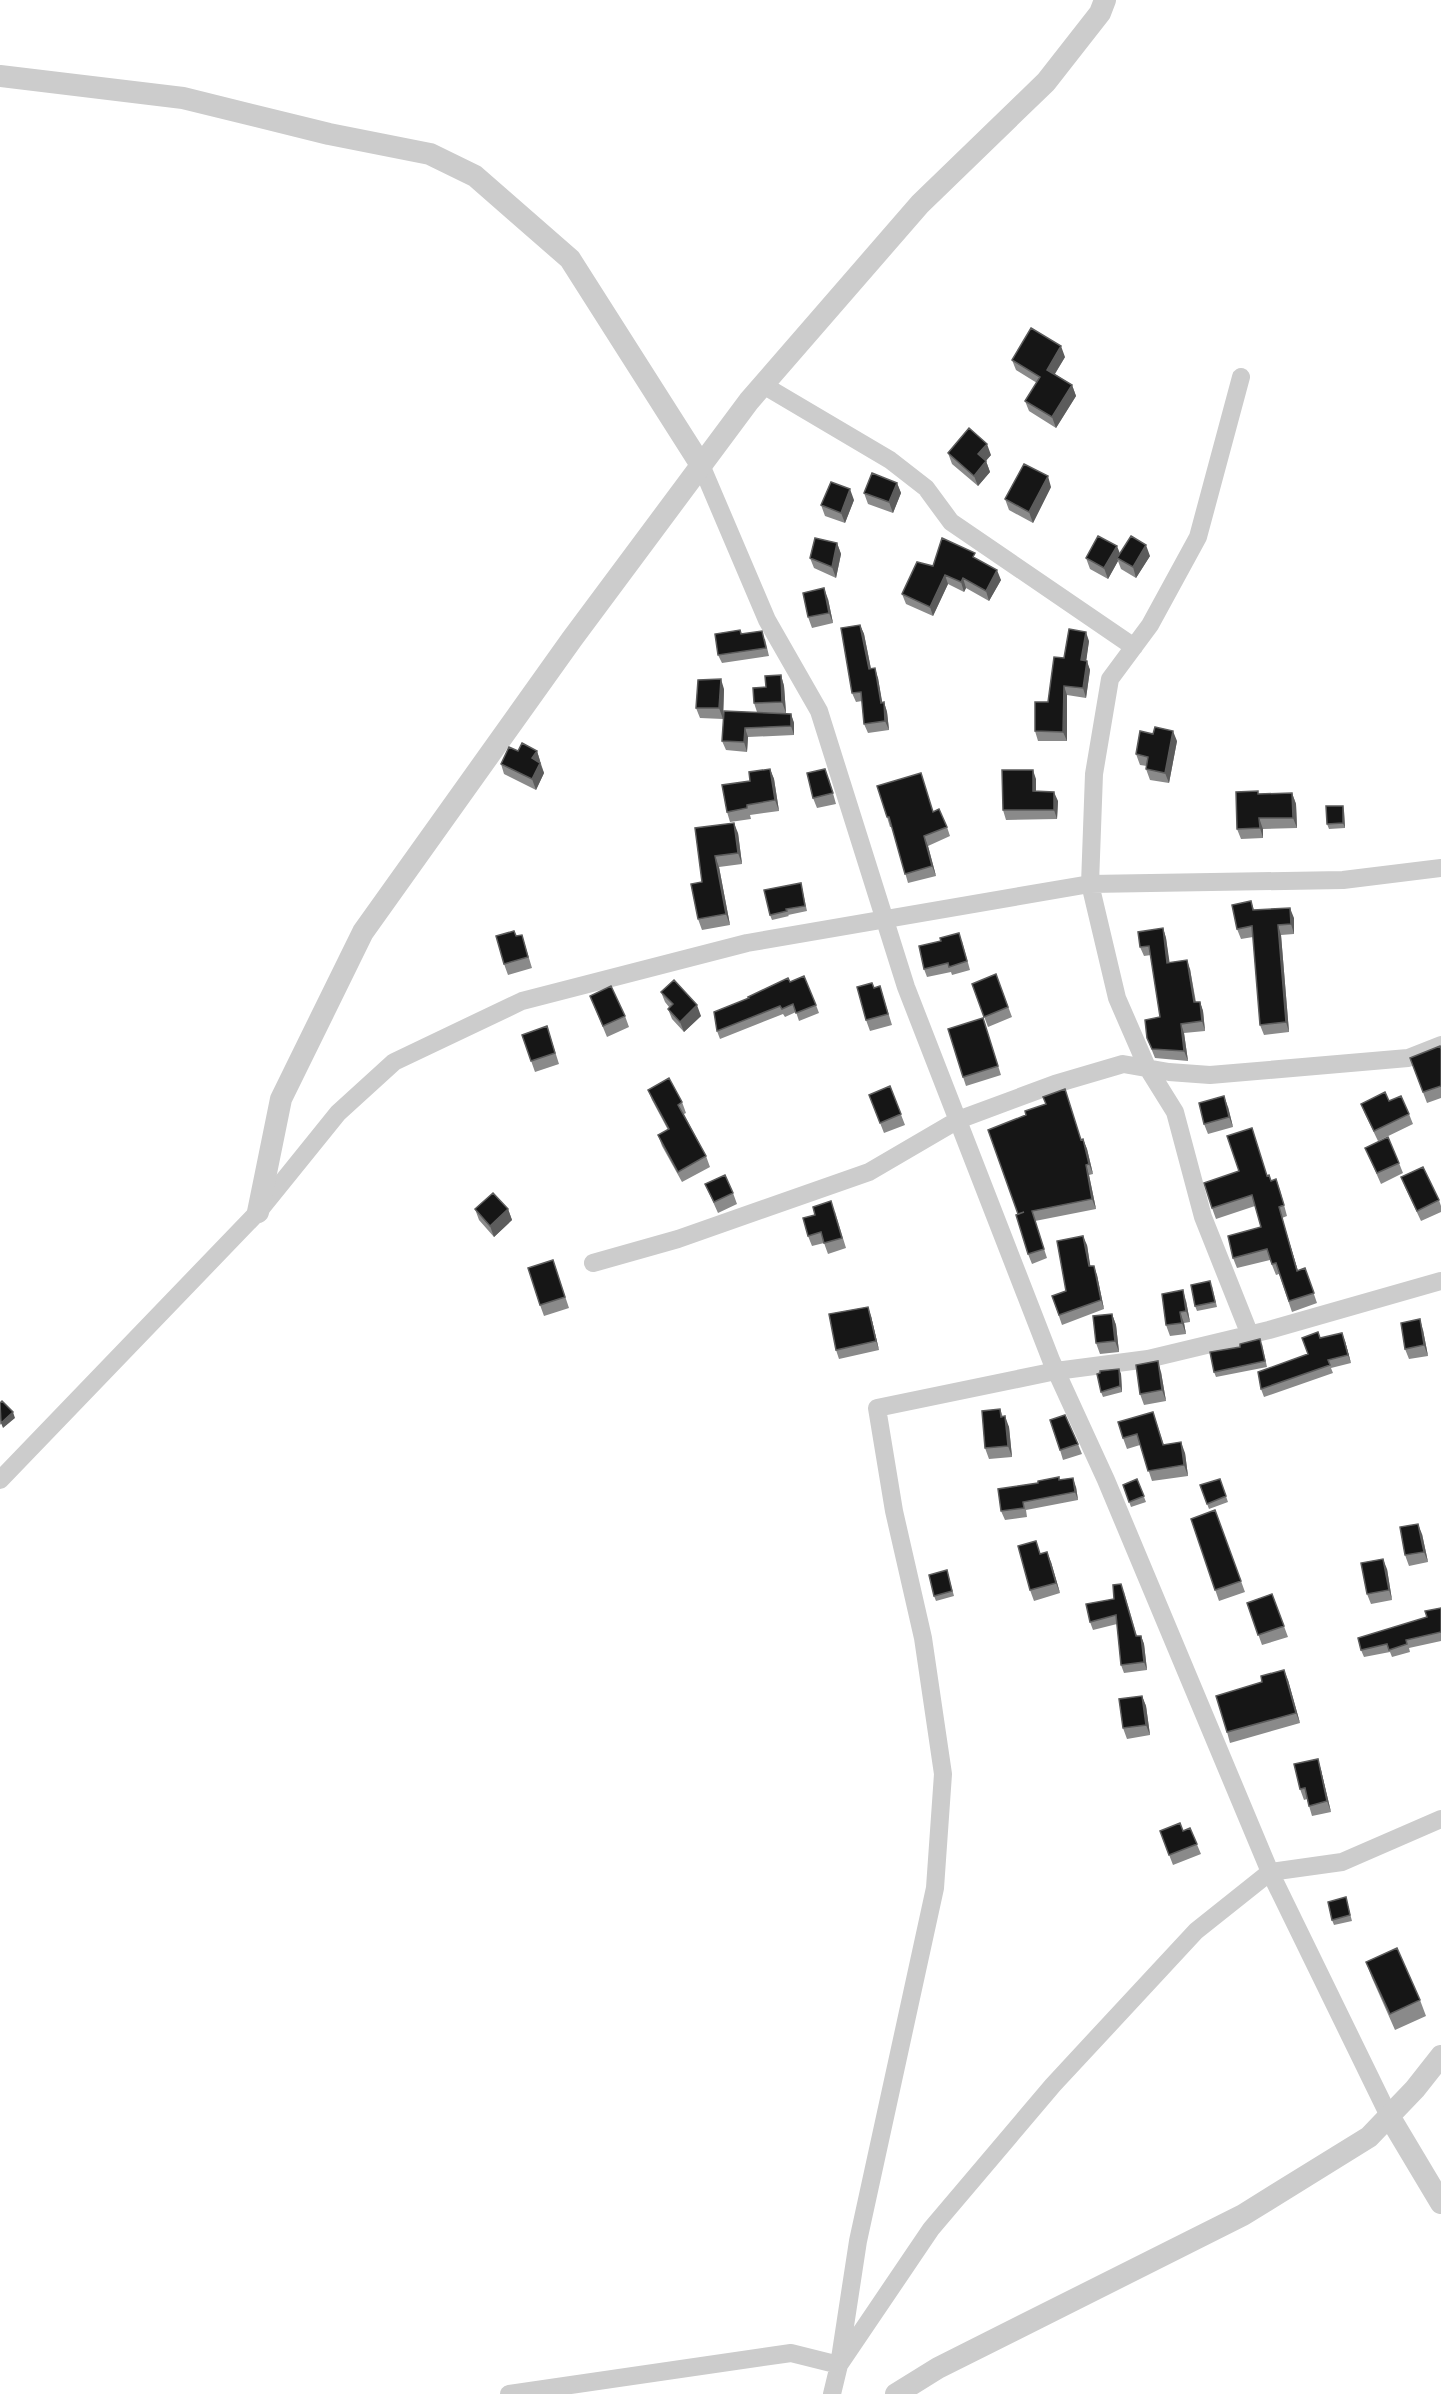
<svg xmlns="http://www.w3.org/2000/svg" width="1441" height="2394" viewBox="0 0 1441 2394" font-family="Poppins,sans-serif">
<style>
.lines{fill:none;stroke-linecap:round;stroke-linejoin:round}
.minor{stroke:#ccc;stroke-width:18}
.tertiary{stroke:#ccc;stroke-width:22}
.wall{fill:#8a8a8a}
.shaded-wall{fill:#5c5c5c}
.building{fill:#161616;stroke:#5c5c5c;stroke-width:1.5}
</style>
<rect width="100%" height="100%" fill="#fff"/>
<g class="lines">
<path class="minor" d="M1241 377 1198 537 1150 625 1110 679 1094 774 1090 884 1117 998 1147 1067 1175 1112 1203 1217 1250 1335
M763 385 890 460 926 488 951 522 1134 647
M701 465 767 620 819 711 906 987 1051 1360 1106 1480 1270 1872 1389 2116
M593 1263 678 1239 869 1172 958 1120 1055 1084 1123 1064 1169 1072 1210 1075 1408 1058 1441 1045
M0 1480 258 1212 338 1113 394 1062 522 1001 747 943 1090 884 1343 880 1441 868
M509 2394 791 2353 839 2365 858 2241 935 1888 943 1774 923 1638 894 1511 877 1408 1056 1371 1148 1359 1269 1330 1441 1281
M832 2394 839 2365 931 2229 1053 2085 1196 1931 1270 1872 1342 1862 1441 1819"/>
<path class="tertiary" d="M0 76 183 98 329 134 430 154 475 176 570 259 701 465
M258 1212 281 1099 363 932 572 639 749 401 920 204 1046 82 1100 13 1105 0
M1389 2116 1441 2203
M896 2394 938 2368 1243 2215 1369 2137 1415 2089 1441 2056"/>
</g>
<path class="wall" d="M1065 357 1055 374 1072 385 1076 396 1056 428 1029 411 1025 401 1037 383 1016 370 1012 360Z
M948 453 991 455 986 461 990 472 978 486 952 464Z
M897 483 901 493 893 513 868 504 864 493Z
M1051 487 1033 523 1009 510 1005 499Z
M854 500 845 523 825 516 821 505Z
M837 543 841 554 836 578 814 568 810 558Z
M1120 553 1150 556 1136 578 1121 569 1118 561 1108 579 1090 569 1086 558Z
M977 559 1001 580 989 601 966 588 964 592 948 584 933 616 906 604 902 594 933 566Z
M828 599 833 623 812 628 808 617Z
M860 625 864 634 871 669 878 678 882 703 884 702 887 712 889 730 868 733 864 724 862 701 856 702 852 693Z
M740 630 742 634 765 639 769 656 722 663 718 655Z
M1089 641 1086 660 1090 670 1086 698 1067 695V741H1038L1035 731 1048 702 1064 658Z
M781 675 784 686 786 713H776L791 714 794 723V735L748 737 747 752 726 750 722 741 757 712 754 703 766 687Z
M724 689 723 719 700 718 696 708Z
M1177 741 1169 783 1150 780 1146 769 1147 766 1140 765 1136 754Z
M518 751H537L544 773 536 790 504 774 501 764Z
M770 769 774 779 779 811 750 815 751 819 730 822 727 812 750 781Z
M921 773 933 812 947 827 950 836 928 846 936 876 908 883 892 827H890L887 817Z
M829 779 836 804 817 808 813 798Z
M1036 779V791L1058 801 1057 819 1006 820 1003 810Z
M1292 793 1296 804 1297 828 1263 829V838L1241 839 1237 829 1259 794Z
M1343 806 1344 811 1345 828 1329 829 1327 824Z
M695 828 738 833 742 864 719 867 730 925 702 930 698 919 702 882Z
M801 883 807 911 788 915 789 916 772 920 770 915Z
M1251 901 1254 910 1294 918V934L1281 935 1289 1032 1264 1035 1260 1025 1253 937 1241 939 1237 929Z
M1163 928 1166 938 1169 963 1190 969 1196 1002H1200L1203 1011 1205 1031 1184 1033 1188 1061 1155 1058 1147 1038 1160 1017 1151 955 1144 956 1140 947Z
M514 931 516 936 522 935 532 968 508 975 504 964Z
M962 941 970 970 952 975 951 972 927 977 924 969Z
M996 974 1012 1017 988 1027 972 984Z
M790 982 816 1005 819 1013 799 1021 796 1012 785 1017 783 1014 720 1039 717 1031Z
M880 986 892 1025 870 1031 866 1020 874 988Z
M661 992 701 1016 684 1032 672 1019 668 1009 669 1007 665 1002Z
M590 996 625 1016 629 1027 607 1037Z
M983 1018 1001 1075 966 1086 963 1077Z
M547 1026 559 1064 535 1072 522 1035Z
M1441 1049V1098L1427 1103 1410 1058Z
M890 1086 905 1125 884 1133 869 1095Z
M648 1090 682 1102 686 1113 684 1114 706 1156 710 1167 682 1182 662 1146 658 1135 668 1130 652 1100Z
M1361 1104 1409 1114 1413 1124 1378 1141 1365 1114Z
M1228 1107 1233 1127 1208 1134 1204 1124Z
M1252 1128 1267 1176 1271 1181 1276 1179 1280 1190 1287 1216 1282 1218 1298 1271 1305 1268 1317 1303 1292 1312 1279 1274 1276 1275 1270 1260 1237 1268 1233 1258 1261 1227 1255 1206 1216 1219 1212 1208 1239 1171Z
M1082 1139H1083L1087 1149 1093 1174 1089 1175 1096 1209 1035 1221 1047 1258 1032 1264 1028 1254 1019 1214Z
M1365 1148 1399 1163 1403 1173 1381 1184Z
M1401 1177 1439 1200 1441 1206V1212L1421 1221 1405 1187Z
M705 1184 733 1193 737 1204 718 1213Z
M475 1209H508L512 1220 494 1237 479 1220Z
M835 1212 846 1248 828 1254 824 1243 812 1246 808 1236Z
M1087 1245 1090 1266 1097 1275 1104 1309 1062 1325 1052 1296 1066 1291Z
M553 1260 569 1308 544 1316 540 1305Z
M1212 1286 1217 1307 1197 1311 1195 1306Z
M1186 1301 1190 1322 1184 1323 1186 1334 1170 1336 1166 1325Z
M1112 1314 1116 1325 1119 1352 1100 1354 1096 1343Z
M871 1316 879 1350 839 1359 836 1350Z
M1423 1330 1428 1356 1409 1359 1405 1349Z
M1320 1338 1345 1341 1351 1363 1331 1368 1333 1373 1264 1397 1261 1389 1308 1354Z
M1262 1344 1267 1367 1216 1377 1214 1372Z
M1119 1369 1121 1374 1122 1392 1103 1397 1101 1392Z
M1161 1372 1166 1401 1144 1405 1140 1394Z
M1000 1409 1003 1417 1009 1427 1012 1457 989 1459 985 1448Z
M1153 1412 1164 1445 1185 1453 1188 1476 1152 1481 1140 1445 1127 1449 1123 1438Z
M1078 1444 1082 1454 1063 1460 1060 1450Z
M1059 1477 1060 1480 1076 1487 1078 1500 1026 1510 1027 1517 1005 1520 1001 1511 1038 1483Z
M1137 1479 1146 1502 1131 1507 1123 1485Z
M1220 1479 1228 1502 1209 1509 1200 1485Z
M1215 1510 1245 1592 1219 1601 1191 1519Z
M1422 1534 1428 1562 1409 1566 1405 1555Z
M1040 1554 1051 1562 1060 1593 1034 1601 1030 1590Z
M1387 1569 1392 1600 1371 1604 1367 1594Z
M947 1570 954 1596 936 1601 934 1596Z
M1124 1592 1137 1636H1141L1144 1644 1147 1670 1124 1673 1121 1665 1117 1624 1093 1630 1090 1622 1114 1599Z
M1272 1594 1288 1637 1262 1645 1247 1603Z
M1441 1608V1641L1409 1648 1410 1652 1392 1657 1390 1652 1364 1657 1361 1650 1427 1617Z
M1288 1680 1300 1723 1230 1743 1227 1732Z
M1142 1696 1146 1706 1150 1735 1127 1739 1123 1728Z
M1321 1770 1331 1812 1312 1816 1307 1799 1304 1800 1300 1789Z
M1190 1828 1201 1854 1173 1865 1160 1831H1183Z
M1347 1902 1352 1921 1334 1925 1332 1920Z
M1366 1962 1420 2000 1426 2016 1395 2030 1372 1978Z"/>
<path class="shaded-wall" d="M1061 346 1065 357 1051 380 1047 370Z
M1072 385 1076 396 1056 428 1052 417Z
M987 444 991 455 982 465 978 454Z
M986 461 990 472 978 486 974 476Z
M1048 476 1051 487 1033 523 1029 512Z
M897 483 901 493 893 513 889 502Z
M850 489 854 500 845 523 841 513Z
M837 543 841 554 836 578 832 567Z
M1146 545 1150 556 1136 578 1133 567Z
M1117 546 1121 556 1117 558 1118 561 1108 579 1104 568Z
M997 570 1001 580 989 601 986 591Z
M945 575 948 584 933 616 930 607Z
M963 578 966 588 964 592 961 582Z
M824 588 828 599 833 623 829 613Z
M860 625 864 634 873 679 869 669Z
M1086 632 1089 641 1085 670 1081 660Z
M1087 661 1090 670 1086 698 1083 688Z
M875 668 878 678 884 712 881 703Z
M781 675 784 686 786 713 782 702Z
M721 679 724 689 723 719 719 708Z
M1064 686 1067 695V741L1063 732Z
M884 702 887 712 889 730 885 721Z
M791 714 794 723V735L791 726Z
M745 728 748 737 747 752 744 742Z
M1173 731 1177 741 1169 783 1165 773Z
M537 751 540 761 536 769 532 758Z
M540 763 544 773 536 790 532 779Z
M770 769 774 779 779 811 775 800Z
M1033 770 1036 779V801L1033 791Z
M1054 792 1058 801 1057 819 1054 810Z
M1292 793 1296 804 1297 828 1293 818Z
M1343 806 1344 811 1345 828 1343 823Z
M1259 818 1263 829V838L1260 828Z
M734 823 738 833 742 864 738 853Z
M924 836 928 846 936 876 932 866Z
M715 856 719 867 730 925 726 914Z
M1290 908 1294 918V934L1291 924Z
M1278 925 1281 935 1289 1032 1286 1022Z
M1163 928 1166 938 1171 972 1167 963Z
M1187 960 1190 969 1197 1012 1194 1002Z
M1200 1002 1203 1011 1205 1031 1202 1021Z
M697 1005 701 1016 684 1032 680 1022Z
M1181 1024 1184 1033 1188 1061 1184 1051Z
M1224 1096 1228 1107 1233 1127 1229 1117Z
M1083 1139 1087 1149 1093 1174 1089 1164Z
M1086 1165 1089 1175 1096 1209 1092 1199Z
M1279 1207 1282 1218 1301 1281 1297 1271Z
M508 1209 512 1220 494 1237 490 1226Z
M1083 1236 1087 1245 1092 1276 1089 1266Z
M1094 1266 1097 1275 1104 1309 1101 1300Z
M1183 1290 1186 1301 1190 1322 1186 1311Z
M868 1307 871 1316 879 1350 876 1341Z
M1180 1312 1184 1323 1186 1334 1182 1323Z
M1112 1314 1116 1325 1119 1352 1115 1341Z
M1420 1319 1423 1330 1428 1356 1424 1345Z
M1342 1333 1345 1341 1351 1363 1348 1355Z
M1158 1361 1161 1372 1166 1401 1162 1390Z
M1119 1369 1121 1374 1122 1392 1120 1386Z
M13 1412 15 1418 3 1428 1 1423Z
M1005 1416 1009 1427 1012 1457 1008 1446Z
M1181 1442 1185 1453 1188 1476 1184 1465Z
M1073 1478 1076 1487 1078 1500 1075 1492Z
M1418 1524 1422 1534 1428 1562 1424 1552Z
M1047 1552 1051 1562 1060 1593 1056 1583Z
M1383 1559 1387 1569 1392 1600 1389 1590Z
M1141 1636 1144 1644 1147 1670 1144 1662Z
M1284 1670 1288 1680 1300 1723 1296 1713Z
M1142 1696 1146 1706 1150 1735 1146 1725Z
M1318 1759 1321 1770 1331 1812 1327 1801Z"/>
<path class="building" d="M1031 328 1061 346 1047 370 1072 385 1052 417 1025 401 1040 377 1012 360Z
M969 428 987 444 978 454 986 461 974 476 948 453Z
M1024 464 1048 476 1029 512 1005 499Z
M872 473 897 483 889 502 864 493Z
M831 482 850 489 841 513 821 505Z
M1098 536 1117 546 1104 568 1086 558Z
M1131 536 1146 545 1133 567 1117 558Z
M815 538 837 543 832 567 810 558Z
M942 538 975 553 973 557 997 570 986 591 963 578 961 582 945 575 930 607 902 594 917 562 933 566Z
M824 588 829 613 808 617 803 593Z
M860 625 869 669 875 668 881 703 884 702 885 721 864 724 861 692 852 693 841 628Z
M1069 629 1086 632 1081 660 1087 661 1083 688 1064 686 1063 732 1035 731V702H1048L1054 657 1064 658Z
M740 630 741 634 762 631 766 648 718 655 715 634Z
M781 675 782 702 754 703 753 688 766 687 765 676Z
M721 679 719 708H696L698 680Z
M724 711 791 714V726L745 728 744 742 722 741Z
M1155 727 1173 731 1165 773 1146 769 1148 757 1136 754 1140 731 1153 734Z
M522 743 537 751 532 758 540 763 532 779 501 764 509 747 518 751Z
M770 769 775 800 747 805V808L727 812 722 785 750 781 749 772Z
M825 769 833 793 813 798 807 773Z
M1002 770H1033V791L1054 792V810H1003Z
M921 773 933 812 939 809 947 827 924 836 932 866 905 874 889 817H887L877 786Z
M1258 791V794L1292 793 1293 818H1259L1260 828 1237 829 1236 792Z
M1326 806H1343V823L1327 824Z
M734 823 738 853 715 856 726 914 698 919 691 884 702 882 695 828Z
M801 883 805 906 786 909 787 911 770 915 764 890Z
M1251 901 1253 910 1290 908 1291 924 1278 925 1286 1022 1260 1025 1252 926 1237 929 1232 905Z
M1163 928 1167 963 1187 960 1194 1002H1200L1202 1021 1181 1024 1184 1051 1152 1049 1147 1038 1145 1020 1160 1017 1149 946 1140 947 1138 932Z
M514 931 516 936 522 935 528 957 504 964 496 936Z
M959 933 967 961 949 967 948 963 924 969 919 946 941 941 940 938Z
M996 974 1008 1007 984 1017 972 984Z
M804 976 816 1005 796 1013 793 1004 782 1009 780 1006 717 1031 714 1012 749 998 748 997 788 978 790 982Z
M674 980 697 1005 680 1022 668 1009 673 1004 661 992Z
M872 983 874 988 880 986 888 1014 866 1020 857 987Z
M611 986 625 1016 603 1026 590 996Z
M983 1018 998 1066 963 1077 948 1029Z
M547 1026 555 1053 531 1061 522 1035Z
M1440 1046 1441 1049V1086L1423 1092 1410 1058Z
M669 1078 682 1102 678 1105 706 1156 678 1172 658 1135 669 1129 648 1090Z
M890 1086 901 1114 880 1123 869 1095Z
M1065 1089 1081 1140 1083 1139 1089 1164 1086 1165 1092 1199 1032 1211 1044 1249 1028 1254 1016 1215 1024 1212 1018 1214 988 1130 1026 1115 1025 1111 1046 1104 1043 1097Z
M1385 1092 1389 1101 1401 1096 1409 1114 1374 1131 1361 1104Z
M1224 1096 1229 1117 1204 1124 1199 1103Z
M1252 1128 1267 1176 1269 1175 1271 1181 1276 1179 1284 1205 1279 1207 1297 1271 1305 1268 1314 1293 1289 1301 1276 1263 1272 1264 1267 1249 1233 1258 1228 1236 1261 1227 1252 1195 1212 1208 1204 1183 1239 1171 1227 1136Z
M1388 1137 1399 1163 1377 1173 1365 1148Z
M1423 1167 1439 1200 1417 1211 1401 1177Z
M725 1175 733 1193 714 1202 705 1184Z
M493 1193 508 1209 490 1226 475 1209Z
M831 1201 842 1238 824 1243 821 1232 808 1236 803 1218 815 1215 813 1207Z
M1083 1236 1089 1266H1094L1101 1300 1059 1315 1052 1296 1066 1291 1057 1241Z
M553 1260 565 1297 540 1305 528 1268Z
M1210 1281 1215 1302 1195 1306 1191 1285Z
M1183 1290 1186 1311 1180 1312 1182 1323 1166 1325 1162 1294Z
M868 1307 876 1341 836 1350 829 1314Z
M1112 1314 1115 1341 1096 1343 1093 1316Z
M1420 1319 1424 1345 1405 1349 1401 1323Z
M1318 1332 1320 1338 1342 1333 1348 1355 1328 1360 1330 1365 1261 1389 1258 1372 1308 1354 1302 1338Z
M1260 1339 1265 1361 1214 1372 1210 1352 1240 1347V1344Z
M1158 1361 1162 1390 1140 1394 1136 1365Z
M1119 1369 1120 1386 1101 1392 1097 1374 1100 1373V1371Z
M2 1401 13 1412 1 1423 0 1403Z
M1000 1409 1001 1417 1005 1416 1008 1446 985 1448 982 1411Z
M1153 1412 1163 1445 1181 1442 1184 1465 1148 1471 1137 1434 1123 1438 1118 1422Z
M1065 1415 1078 1444 1060 1450 1050 1420Z
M1059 1477V1480L1073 1478 1075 1492 1023 1502 1024 1508 1001 1511 998 1489 1038 1483V1481Z
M1137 1479 1144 1496 1129 1502 1123 1485Z
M1220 1479 1226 1496 1207 1504 1200 1485Z
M1215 1510 1241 1581 1215 1590 1191 1519Z
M1418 1524 1424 1552 1405 1555 1400 1527Z
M1036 1541 1040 1554 1047 1552 1056 1583 1030 1590 1018 1546Z
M1383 1559 1389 1590 1367 1594 1361 1563Z
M947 1570 952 1591 934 1596 929 1575Z
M1121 1584 1136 1636H1141L1144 1662 1121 1665 1116 1615 1090 1622 1086 1604 1114 1599 1113 1585Z
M1272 1594 1284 1626 1258 1635 1247 1603Z
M1441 1608V1632L1406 1640 1407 1644 1389 1650 1387 1644 1361 1650 1358 1638 1427 1617 1425 1611Z
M1284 1670 1296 1713 1227 1732 1216 1696 1262 1682 1261 1676Z
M1142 1696 1146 1725 1123 1728 1119 1699Z
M1318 1759 1327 1801 1309 1806 1305 1788 1300 1789 1294 1764Z
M1180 1823 1183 1831 1190 1828 1197 1844 1169 1855 1160 1831Z
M1346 1897 1350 1915 1332 1920 1328 1902Z
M1397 1948 1420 2000 1390 2014 1366 1962Z"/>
</svg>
